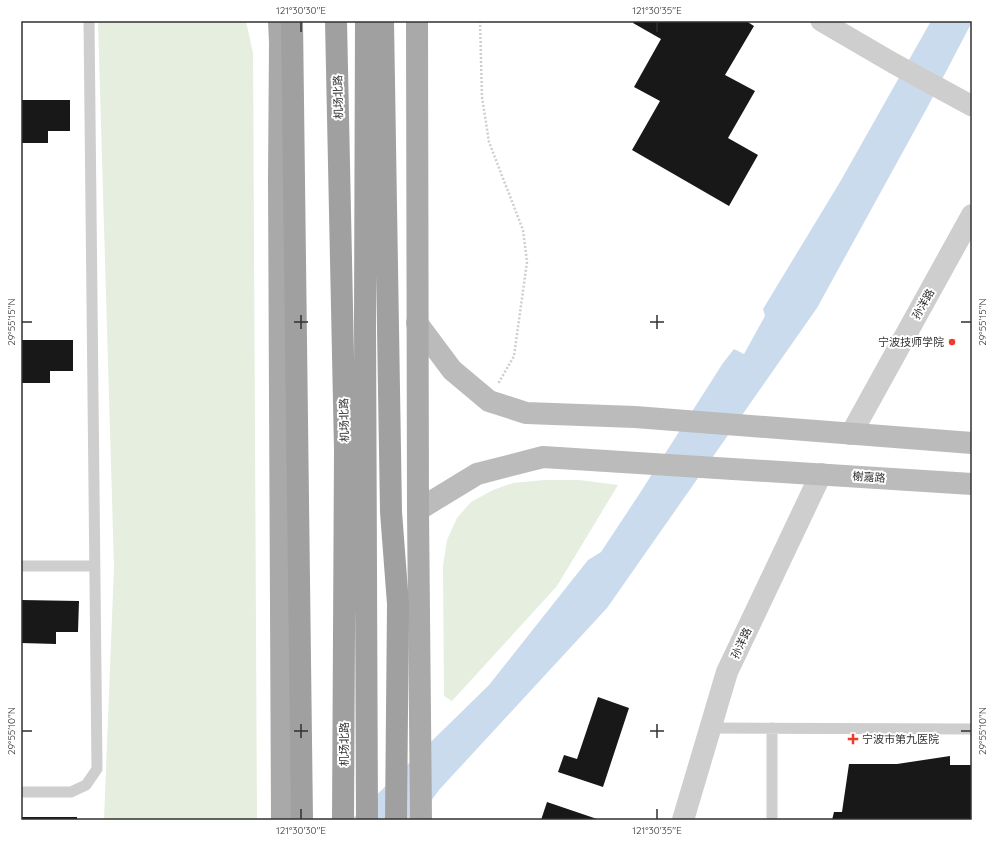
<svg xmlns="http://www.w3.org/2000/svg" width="993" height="841" viewBox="0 0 993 841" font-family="Quicksand,'Noto Sans SC',sans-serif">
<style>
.green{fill:#e5eedf}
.water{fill:#cbdbee}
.building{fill:#181818}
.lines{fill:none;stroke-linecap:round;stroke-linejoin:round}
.path{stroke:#cecece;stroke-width:2.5;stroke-dasharray:2 2;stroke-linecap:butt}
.service{stroke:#cecece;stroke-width:11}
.minor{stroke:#cecece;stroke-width:21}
.tertiary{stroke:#cecece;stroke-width:22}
.secondary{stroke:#bbb;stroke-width:22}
.primary{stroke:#a9a9a9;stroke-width:22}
.trunk{stroke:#a0a0a0;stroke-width:22}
.ticks{fill:none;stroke:#313131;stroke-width:1.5}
.poi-dot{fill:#ed3b2e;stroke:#fff;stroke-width:1.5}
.labels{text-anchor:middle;stroke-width:4;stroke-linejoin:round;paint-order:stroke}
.street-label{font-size:11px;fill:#313131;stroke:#fff}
.poi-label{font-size:11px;fill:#313131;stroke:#fff;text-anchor:end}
.neatline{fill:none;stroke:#313131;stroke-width:1.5}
.ticks-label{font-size:10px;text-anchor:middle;fill:#313131}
</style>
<rect width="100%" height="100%" fill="#fff"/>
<path class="green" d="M98 21H246L253 53 257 820H104L114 567Z
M544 480H579L618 485 557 586 452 701 444 696 443 566 447 540 457 518 471 502 493 490 513 483Z"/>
<path class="water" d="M931 21 972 22 927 108 817 308 607 608 439 790 417 820H351L489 685 588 560 601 552 638 496 723 363 734 349 744 354 765 316 763 309 840 182Z"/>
<path class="building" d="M634 21H746L754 26 725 75 755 91 728 138 758 155 729 206 632 150 660 101 634 87 661 39 633 23Z
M21 100H70V131H48V143H21Z
M21 340H73V371H50V383H21Z
M21 600 79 601 78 632H56V644L21 643Z
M598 697 629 708 603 787 558 772 564 755 577 759Z
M950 756V765H972V820H832L834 812H842L849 764H897Z
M547 802 600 820H541Z
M21 817H77V820H21Z"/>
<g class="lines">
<path class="path" d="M480 21 482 97 489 142 523 230 527 262 514 356 498 384"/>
<path class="service" d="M21 566H94
M710 728 972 729
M21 792H71L86 785 97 769 89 21
M772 820V728"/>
<path class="minor" d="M821 21 893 63 972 106"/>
<path class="tertiary" d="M851 434 972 215
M683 820 727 672 821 474"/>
<path class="secondary" d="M417 323 452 370 489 401 526 413 635 417 972 443
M418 510 477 474 543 457 972 484"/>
<path class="primary" d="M279 21 280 43 279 178 282 820
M417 21 418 510 421 820"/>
<path class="trunk" d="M292 21 302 820
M336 21 345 450 343 820
M366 21 365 321 367 820
M383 21 391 512 398 604 396 820"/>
</g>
<path class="ticks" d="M301 22V32M657 22V32M301 315V329M657 315V329M22 322H32M294 322H308M650 322H664M961 322H971M301 724V738M657 724V738M22 731H32M294 731H308M650 731H664M961 731H971M301 809V819M657 809V819"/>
<g class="poi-dot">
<circle cx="952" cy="342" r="4"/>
<path d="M851 733h4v4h4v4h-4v4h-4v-4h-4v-4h4z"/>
</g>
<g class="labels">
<g class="street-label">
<text transform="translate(338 97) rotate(-91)" y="4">机场北路</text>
<text transform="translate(923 304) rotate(-61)" y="4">孙洋路</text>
<text transform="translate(344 420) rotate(-91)" y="4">机场北路</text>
<text transform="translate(869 477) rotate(4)" y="4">榭嘉路</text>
<text transform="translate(741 643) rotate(-65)" y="4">孙洋路</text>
<text transform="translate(344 744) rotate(-90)" y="4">机场北路</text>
</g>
<g class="poi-label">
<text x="944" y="346">宁波技师学院</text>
<text x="862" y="743" text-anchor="start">宁波市第九医院</text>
</g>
</g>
<rect width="993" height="841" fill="none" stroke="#ffffff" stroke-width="44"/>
<rect x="22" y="22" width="949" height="797" class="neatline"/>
<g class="ticks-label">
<text x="301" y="14">121°30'30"E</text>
<text x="657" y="14">121°30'35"E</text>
<text transform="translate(11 322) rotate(-90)" y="4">29°55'15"N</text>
<text transform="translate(982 322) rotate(-90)" y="4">29°55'15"N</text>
<text transform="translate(11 731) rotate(-90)" y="4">29°55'10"N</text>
<text transform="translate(982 731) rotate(-90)" y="4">29°55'10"N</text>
<text x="301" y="834">121°30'30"E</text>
<text x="657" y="834">121°30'35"E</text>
</g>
</svg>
